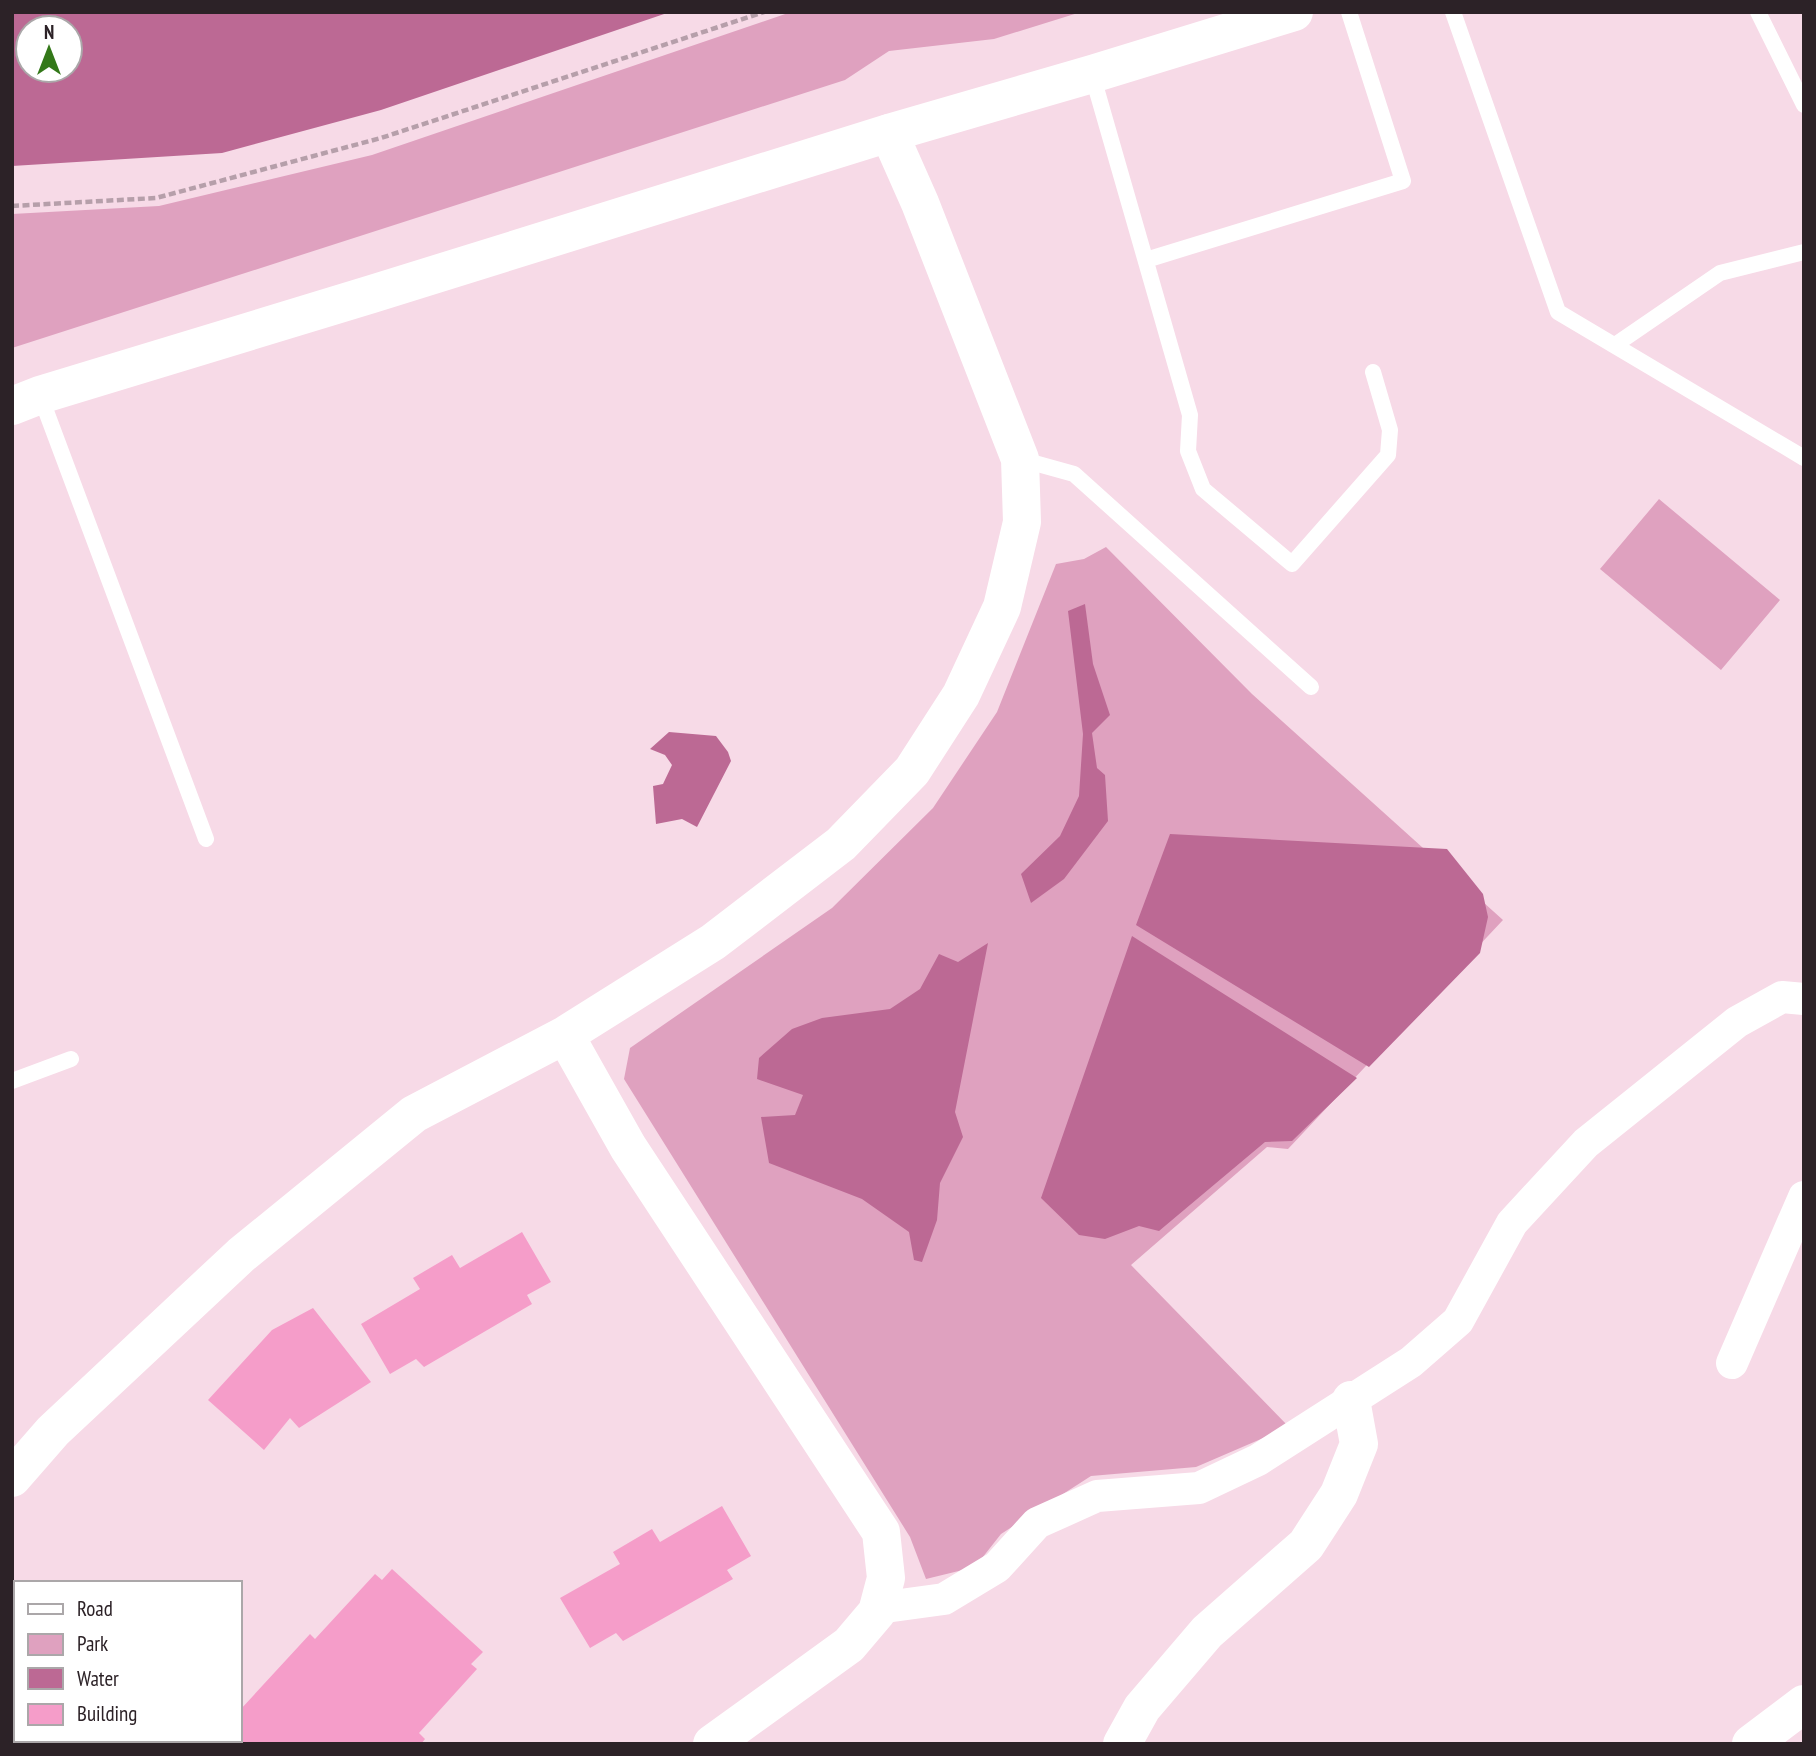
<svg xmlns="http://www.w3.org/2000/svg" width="1816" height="1756" viewBox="0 0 1816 1756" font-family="'PT Sans Narrow',sans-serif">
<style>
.green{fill:#dfa1bf}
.water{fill:#bc6994;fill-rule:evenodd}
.building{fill:#f59dc9}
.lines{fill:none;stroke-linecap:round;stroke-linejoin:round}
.path{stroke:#b69faa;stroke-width:4.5;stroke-dasharray:7 3.5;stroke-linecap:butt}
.service{stroke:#fff;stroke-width:16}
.minor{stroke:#fff;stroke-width:32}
.tertiary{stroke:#fff;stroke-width:38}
.secondary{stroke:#fff;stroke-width:38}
</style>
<rect width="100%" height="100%" fill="#f7dae7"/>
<path class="green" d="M791 12H1081L994 39 889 51 845 80 12 348V214L159 206 372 155Z
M1659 499 1780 600 1721 670 1600 569Z
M1106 547 1252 694 1503 920 1288 1149 1267 1147 1131 1265 1289 1427 1196 1467 1091 1476 1001 1534 975 1567 926 1579 910 1537 624 1079 630 1048 832 908 933 808 997 712 1056 564 1084 559Z"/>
<path class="water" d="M12 12H670L381 110 222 153 12 166ZM28 28H70V70H28Z
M1085 604 1093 664 1110 715 1092 733 1097 768 1105 775 1108 821 1064 879 1031 903 1021 874 1060 836 1079 796 1083 734 1068 611Z
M669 732 716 736 728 752 731 761 697 827 682 819 656 824 653 786 663 784 672 765 665 755 650 749Z
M1170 834 1447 849 1483 894 1488 917 1480 953 1369 1067 1136 925Z
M1132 936 1357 1078 1292 1141 1265 1142 1159 1231 1139 1226 1105 1239 1079 1235 1041 1198Z
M988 943 955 1112 963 1137 940 1183 937 1220 922 1262 914 1260 909 1232 862 1199 769 1163 761 1117 795 1115 803 1095 757 1079 759 1058 792 1029 822 1018 890 1009 920 989 939 954 958 962Z"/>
<path class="building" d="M522 1232 551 1282 527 1295 532 1304 424 1367 416 1359 390 1374 361 1324 420 1289 413 1278 452 1255 460 1268Z
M313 1308 371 1382 299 1428 290 1418 264 1450 208 1400 272 1330Z
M722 1506 751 1556 727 1570 733 1579 623 1641 616 1633 590 1648 560 1598 620 1564 613 1552 652 1529 660 1542Z
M392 1569 483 1652 471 1664 477 1669 419 1733 425 1739 421 1744H226L222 1740H240V1710L310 1634 315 1639 375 1574 382 1580Z"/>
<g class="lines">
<path class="path" d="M12 206 156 198 381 138 764 12"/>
<path class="service" d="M1453 12 1558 312 1804 458
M1758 12 1804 105
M1092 74 1190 415 1188 451 1203 489 1292 564 1388 455 1390 430 1373 372
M1146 260 1403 181 1349 12
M1615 345 1720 273 1804 252
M40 395 206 839
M1020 459 1074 474 1311 687
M12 1081 71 1059"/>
<path class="minor" d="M1732 1363 1804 1197
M878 1608 944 1599 997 1567 1037 1523 1097 1496 1199 1488 1258 1460 1411 1362 1458 1321 1512 1223 1586 1143 1737 1022 1782 997 1804 999"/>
<path class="tertiary" d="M565 1035 628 1147 881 1532 886 1578 877 1612 849 1645 712 1744
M12 1478 53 1431 241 1255 414 1114 565 1035 713 942 841 844 912 771 961 695 1002 607 1022 522 1020 459 920 203 889 133
M1122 1744 1142 1708 1207 1632 1306 1545 1339 1494 1359 1444 1351 1400
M1751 1744 1804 1704"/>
<path class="secondary" d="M12 406 40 395 372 294 889 133 1092 74 1294 12"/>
</g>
<rect width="1816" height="1756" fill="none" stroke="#2c2227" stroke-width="28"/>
<rect x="14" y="1581" width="228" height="161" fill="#ffffff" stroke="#aba7a9" stroke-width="2"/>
<rect x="28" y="1604" width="35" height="10" fill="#ffffff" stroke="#aba7a9" stroke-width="2"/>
<text x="77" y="1616" font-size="21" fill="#2c2227">Road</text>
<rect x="28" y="1634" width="35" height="21" fill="#dfa1bf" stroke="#aba7a9" stroke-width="2"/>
<text x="77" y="1651" font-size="21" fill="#2c2227">Park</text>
<rect x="28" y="1668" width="35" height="21" fill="#bc6994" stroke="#aba7a9" stroke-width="2"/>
<text x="77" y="1686" font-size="21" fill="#2c2227">Water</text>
<rect x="28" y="1704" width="35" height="21" fill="#f59dc9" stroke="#aba7a9" stroke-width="2"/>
<text x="77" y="1721" font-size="21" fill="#2c2227">Building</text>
<g transform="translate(49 49)"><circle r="33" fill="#ffffff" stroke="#aba7a9" stroke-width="2"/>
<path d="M0-5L12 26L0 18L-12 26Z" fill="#337819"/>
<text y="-10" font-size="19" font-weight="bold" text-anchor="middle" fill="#2c2227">N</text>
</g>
</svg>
